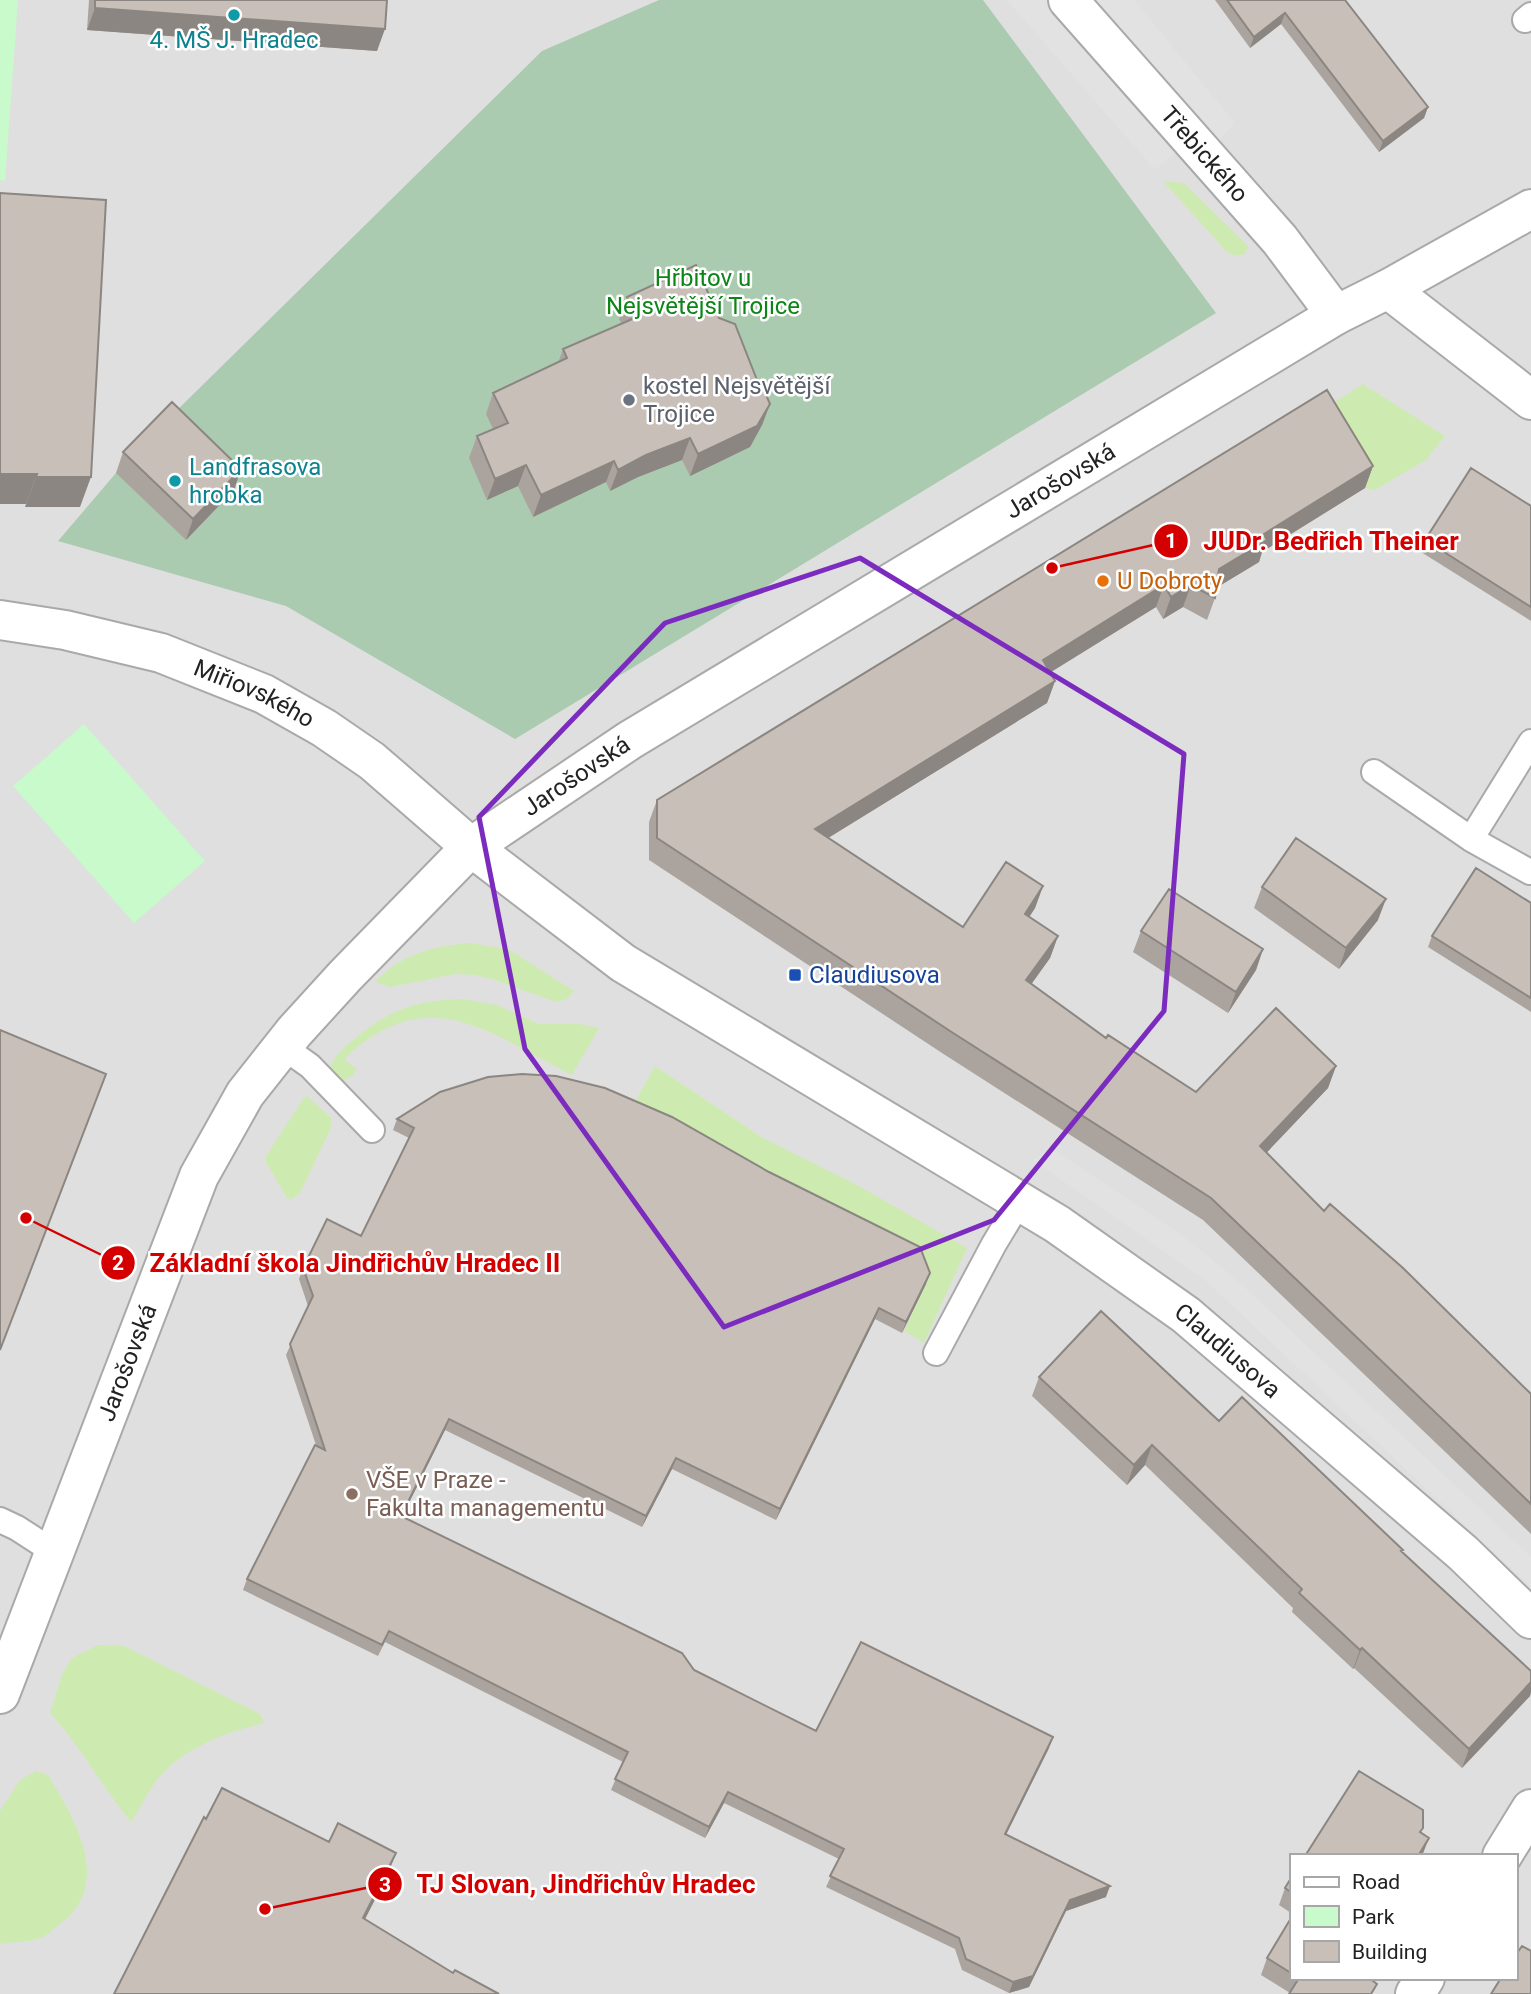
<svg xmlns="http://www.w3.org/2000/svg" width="1531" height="1994" viewBox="0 0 1531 1994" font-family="Roboto,sans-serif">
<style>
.residential{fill:#e0dfdf;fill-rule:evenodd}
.grass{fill:#cdebb0}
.cemetery{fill:#aacbaf}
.park{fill:#c8facc}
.parking{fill:#e2e2e2}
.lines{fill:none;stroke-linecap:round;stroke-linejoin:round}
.service-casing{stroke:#a9a9a9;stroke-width:28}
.minor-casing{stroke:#a9a9a9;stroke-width:42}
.service{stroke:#fff;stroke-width:24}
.minor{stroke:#fff;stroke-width:38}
.wall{fill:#aba49e}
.shaded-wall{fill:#8b8681}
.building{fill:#c7bfb8;stroke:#8b8681;stroke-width:2}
.marked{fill:none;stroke:#7b2cbf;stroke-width:5;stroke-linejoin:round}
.culture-dot{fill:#0f9aa8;stroke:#fff;stroke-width:2.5}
.worship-dot{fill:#6b7280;stroke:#fff;stroke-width:2.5}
.food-dot{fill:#e8710a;stroke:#fff;stroke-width:2.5}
.transit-dot{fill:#1a4fb4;stroke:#fff;stroke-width:2.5}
.education-dot{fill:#8d6e63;stroke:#fff;stroke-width:2.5}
.labels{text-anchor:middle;stroke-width:5;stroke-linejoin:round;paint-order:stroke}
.culture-label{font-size:24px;fill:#0d838f;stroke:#fff}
.street-label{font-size:24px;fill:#222;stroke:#fff}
.park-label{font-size:24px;fill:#0c8416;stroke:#fff}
.worship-label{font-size:24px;fill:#5b616d;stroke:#fff;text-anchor:start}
.food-label{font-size:24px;fill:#c56008;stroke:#fff;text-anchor:start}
.transit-label{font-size:24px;fill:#164399;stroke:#fff;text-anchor:start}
.education-label{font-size:24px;fill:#785e54;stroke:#fff;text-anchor:start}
.leader{fill:none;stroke:#d40000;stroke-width:2.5}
.callout-dot{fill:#d40000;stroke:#fff;stroke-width:2.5}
.mark-label{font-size:21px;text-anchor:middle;font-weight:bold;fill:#fff}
.callout-label{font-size:26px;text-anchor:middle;font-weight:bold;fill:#d40000;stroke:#fff;stroke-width:5;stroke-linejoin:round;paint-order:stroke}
</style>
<rect width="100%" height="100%" fill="#f2efe9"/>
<path class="residential" d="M0 0H1531V1994H0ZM1291 1856H1515V1978H1291Z"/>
<path class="grass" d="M1163 181 1184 183 1248 246 1245 254 1236 256 1227 252Z
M1363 384 1445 436 1426 460 1375 490 1365 488 1319 412Z
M469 943 508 949 574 991 567 999 556 1002 495 980 475 975 456 974 390 987 375 982C401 954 433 946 469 943Z
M463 999 497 1005 539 1024H579L599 1028 572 1075C488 1033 430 980 346 1057V1061L357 1069 353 1075 343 1081 330 1071C332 1057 341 1050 352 1041 388 1010 416 1000 463 999Z
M655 1066 763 1138 859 1186 967 1248 924 1343 904 1331 930 1275 869 1246 631 1109Z
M307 1096 331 1118V1128L300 1193 292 1199 287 1198 266 1162V1156L303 1099Z
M98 1645 124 1646 260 1714 264 1723C224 1733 178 1750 154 1784 146 1796 139 1810 131 1822 102 1787 81 1747 50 1713L63 1672 72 1658Z
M36 1771 48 1775C75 1819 114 1884 60 1924 55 1928 49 1934 43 1937 31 1942 13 1942 0 1944V1811L20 1780Z"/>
<path class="cemetery" d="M659 0H983L1216 313 515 739 286 606 58 541 116 473 164 423 542 51Z"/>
<path class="park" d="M0 0H18L5 181 0 180Z
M84 724 205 861 134 923 13 786Z"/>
<path class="parking" d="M1007 0H1134L1235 123 1205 155 1191 139 1155 170Z
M1051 1148 1186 1238 1239 1282 1531 1557V1587L1205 1280 1033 1160Z"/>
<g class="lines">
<g class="service-casing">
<path id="service" d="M1525 20 1531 15
M1374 772 1471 839 1530 872
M1471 839 1531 742
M282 1046 310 1066 372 1130
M936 1353 994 1244 1020 1201
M0 1520 17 1528 54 1552"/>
</g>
<g class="minor-casing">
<g id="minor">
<path id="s1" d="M1068 0 1280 240 1336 315"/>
<path d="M1388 289 1531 400"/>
<path id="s2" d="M0 620 65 630 161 653 264 694 324 728 372 761 471 847 623 963 1057 1224 1186 1315 1463 1553 1531 1619"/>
<path id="s3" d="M0 1694 199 1176 245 1094 294 1032 345 976 471 847 630 740 1336 315 1388 289 1531 209"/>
<path d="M1502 1856 1531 1809"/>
<path d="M1415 1994 1425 1978"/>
</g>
</g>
<use href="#service" class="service"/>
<use href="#minor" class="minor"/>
</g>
<path class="wall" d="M89 0H387L377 51 87 30Z
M1215 0H1345L1428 107 1424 118 1379 152 1281 24 1250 48Z
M627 297 719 318 770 404 762 425 750 447 690 476 682 460 638 477 610 491 606 482 533 517 518 486 487 500 469 458 477 436 493 429 486 414 493 393 558 363 563 349 622 324 619 319Z
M123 452 234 490 186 540 116 473Z
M1373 466 1365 488 1262 552 1259 562 1216 588 1215 598 1207 620 1183 607 1163 619 1156 607 1050 672 1055 681 1047 703 828 838 963 927 1043 886 1035 908 1029 917 1058 936 1050 958 1031 984 1106 1038 1196 1092 1336 1066 1328 1088 1267 1152 1324 1211 1531 1394V1534L1203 1220 942 1053 649 860V822L657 800Z
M1531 506V621L1421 552 1425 540Z
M1262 887 1378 920 1339 969 1254 908Z
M1531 903V1012L1428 947 1432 936Z
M1141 931 1263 949 1256 970 1228 1013 1133 952Z
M397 1119 926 1284 902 1333 875 1319 776 1520 672 1469 642 1527 445 1430 402 1516 694 1670 816 1731 1049 1748 1006 1834 1106 1897 1066 1911 1029 1987 1009 1993 962 1970 955 1949 826 1887 839 1859 724 1803 705 1838 611 1790 623 1762 385 1642 378 1656 243 1590 247 1579 316 1445 286 1355 308 1306 299 1279 303 1268 361 1236 409 1138 393 1130Z
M1039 1377 1219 1421 1402 1552 1531 1671V1692L1530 1696 1462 1768 1354 1668 1353 1669 1292 1612 1293 1608 1145 1465 1127 1485 1032 1396Z
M1291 1878V1913L1279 1905 1285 1888Z
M1291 1918V1978H1369L1290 1993 1261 1975 1267 1958Z"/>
<path class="shaded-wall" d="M95 8 385 29 377 51 87 30Z
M1285 13 1281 24 1250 48 1254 37Z
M1428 107 1424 118 1379 152 1383 141Z
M770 404 762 425 750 447 690 476 698 454Z
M690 438 682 460 638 477 610 491 618 470 646 455Z
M614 461 606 482 533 517 541 495Z
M526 465 518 486 487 500 495 479Z
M1373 466 1365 488 1262 552 1259 562 1211 591 1219 569 1264 534Z
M241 469 234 490 186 540 193 519Z
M0 474H37L26 504H0Z
M36 477H91L80 507H25Z
M1164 585 1156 607 1035 682 1043 660Z
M1191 585 1183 607 1163 619 1171 597Z
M1055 681 1047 703 807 851 815 829Z
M1043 886 1035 908 1017 936 1025 914Z
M1386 899 1378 920 1339 969 1346 948Z
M1058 936 1050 958 1018 1003 1026 980Z
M1263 949 1256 970 1228 1013 1236 992Z
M1336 1066 1328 1088 1252 1168 1260 1146Z
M930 1273 926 1284 902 1333 906 1322Z
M879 1308 875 1319 776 1520 780 1509Z
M449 1419 445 1430 397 1527 401 1516Z
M1152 1445 1145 1465 1127 1485 1134 1465Z
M676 1458 672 1469 642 1527 646 1516Z
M1362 1648 1354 1668 1353 1669 1360 1650Z
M1531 1682V1692L1530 1696 1462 1768 1469 1749Z
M1053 1737 1049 1748 1001 1845 1005 1834Z
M728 1792 724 1803 705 1838 709 1827Z
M1429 1838 1422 1856H1418Z
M396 1853 388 1874 355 1939 363 1918Z
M1110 1886 1106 1897 1066 1911 1029 1987 1009 1993 1013 1982 1070 1900Z"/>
<path class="building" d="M95 0H387L385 29 95 8Z
M1227 0H1345L1428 107 1383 141 1285 13 1254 37Z
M0 193 106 200 91 477H36L37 474H0Z
M696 265 719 318 735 324 757 380 760 381 770 404 757 426 698 454 690 438 646 455 618 470 614 461 541 495 526 465 495 479 477 436 508 423 493 393 567 358 563 349 637 317 627 297Z
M1327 390 1373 466 1264 534 1267 540 1219 569 1215 598 1191 585 1171 597 1164 585 1043 660 1055 681 815 829 963 927 1006 862 1043 886 1025 914 1058 936 1026 980 1106 1038 1108 1035 1196 1092 1276 1008 1336 1066 1260 1146 1324 1211 1330 1204 1403 1268 1531 1394V1504L1211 1198 950 1031 657 838V800Z
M172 402 241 469 193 519 123 452Z
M1471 468 1531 506V607L1425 540Z
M1296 838 1386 899 1346 948 1262 887Z
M1476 868 1531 903V998L1432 936Z
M1169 889 1263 949 1236 992 1141 931Z
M0 1030 106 1074 0 1350Z
M522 1074 556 1076 605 1088 672 1117 769 1172 920 1247 930 1273 906 1322 879 1308 780 1509 676 1458 646 1516 449 1419 401 1516 682 1653 694 1670 816 1731 861 1642 1053 1737 1005 1834 1110 1886 1070 1900 1033 1976 1013 1982 966 1959 959 1938 830 1876 844 1849 728 1792 709 1827 615 1779 628 1752 389 1631 382 1645 247 1579 315 1445 325 1450 290 1344 313 1296 303 1268 327 1219 361 1236 414 1128 397 1119 440 1092 488 1077Z
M1101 1311 1219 1421 1242 1397 1403 1550 1401 1551 1531 1671V1682L1469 1749 1362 1648 1360 1650 1299 1593 1302 1589 1152 1445 1134 1465 1039 1377Z
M1359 1771 1423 1810V1828L1420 1832 1429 1838 1418 1856H1305Z
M222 1788 329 1842 338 1823 396 1853 363 1918 453 1973 455 1970 499 1994H114L204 1817 206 1819Z
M1291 1878V1892L1285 1888Z
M1291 1918V1973L1267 1958Z
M1522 1946 1531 1951V1994H1491L1501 1978H1515V1956Z
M1299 1978H1369L1377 1984 1371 1994H1289Z"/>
<path class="marked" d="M860 558 1184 754 1164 1011 994 1220 724 1327 525 1049 479 817 665 623Z"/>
<g class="culture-dot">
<circle cx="234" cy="15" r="7"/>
<circle cx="175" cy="481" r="7"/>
</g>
<circle class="worship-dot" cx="629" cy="400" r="7"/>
<circle class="food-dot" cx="1103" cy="581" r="7"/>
<rect class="transit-dot" x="788" y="968" width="14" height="14" rx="3.5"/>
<circle class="education-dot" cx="352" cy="1494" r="7"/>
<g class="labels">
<g class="culture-label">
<text x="234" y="48">4. MŠ J. Hradec</text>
<text x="189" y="475" text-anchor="start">Landfrasova<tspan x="189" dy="28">hrobka</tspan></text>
</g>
<g class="street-label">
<text dy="8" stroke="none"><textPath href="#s1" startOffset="206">Třebického</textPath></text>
<text dy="8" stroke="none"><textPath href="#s3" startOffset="1678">Jarošovská</textPath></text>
<text dy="8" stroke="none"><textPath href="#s2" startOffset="266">Miřiovského</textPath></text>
<text dy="8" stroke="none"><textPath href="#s3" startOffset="1111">Jarošovská</textPath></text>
<text dy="8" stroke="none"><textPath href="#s2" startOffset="1444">Claudiusova</textPath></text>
<text dy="8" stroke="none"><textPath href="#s3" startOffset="355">Jarošovská</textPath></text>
</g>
<g class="park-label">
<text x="703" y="286">Hřbitov u<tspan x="703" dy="28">Nejsvětější Trojice</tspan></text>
</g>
<g class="worship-label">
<text x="643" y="394">kostel Nejsvětější<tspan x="643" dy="28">Trojice</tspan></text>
</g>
<g class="food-label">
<text x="1117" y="589">U Dobroty</text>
</g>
<g class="transit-label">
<text x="809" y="983">Claudiusova</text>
</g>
<g class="education-label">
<text x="366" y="1488">VŠE v Praze -<tspan x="366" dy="28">Fakulta managementu</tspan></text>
</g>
</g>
<path class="leader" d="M1052 568L1171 541M26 1218L118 1263M265 1909L385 1884"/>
<g class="callout-dot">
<circle cx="1052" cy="568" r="7"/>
<circle cx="26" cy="1218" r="7"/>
<circle cx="265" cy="1909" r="7"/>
<circle cx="1171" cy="541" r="18"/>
<circle cx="118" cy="1263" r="18"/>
<circle cx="385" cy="1884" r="18"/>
</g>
<g class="mark-label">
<text x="1171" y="548">1</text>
<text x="118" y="1270">2</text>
<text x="385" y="1892">3</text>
</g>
<g class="callout-label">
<text x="1331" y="550">JUDr. Bedřich Theiner</text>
<text x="355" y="1272">Základní škola Jindřichův Hradec II</text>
<text x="586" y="1893">TJ Slovan, Jindřichův Hradec</text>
</g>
<rect x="1290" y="1854" width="228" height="126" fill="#ffffff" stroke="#a7a7a7" stroke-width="2"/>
<rect x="1304" y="1877" width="35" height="10" fill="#ffffff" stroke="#a7a7a7" stroke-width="2"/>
<text x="1352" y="1889" font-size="21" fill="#222222">Road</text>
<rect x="1304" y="1906" width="35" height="21" fill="#c8facc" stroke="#a7a7a7" stroke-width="2"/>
<text x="1352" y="1924" font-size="21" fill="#222222">Park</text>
<rect x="1304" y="1941" width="35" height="21" fill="#c7bfb8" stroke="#a7a7a7" stroke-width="2"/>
<text x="1352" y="1959" font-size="21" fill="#222222">Building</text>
</svg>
